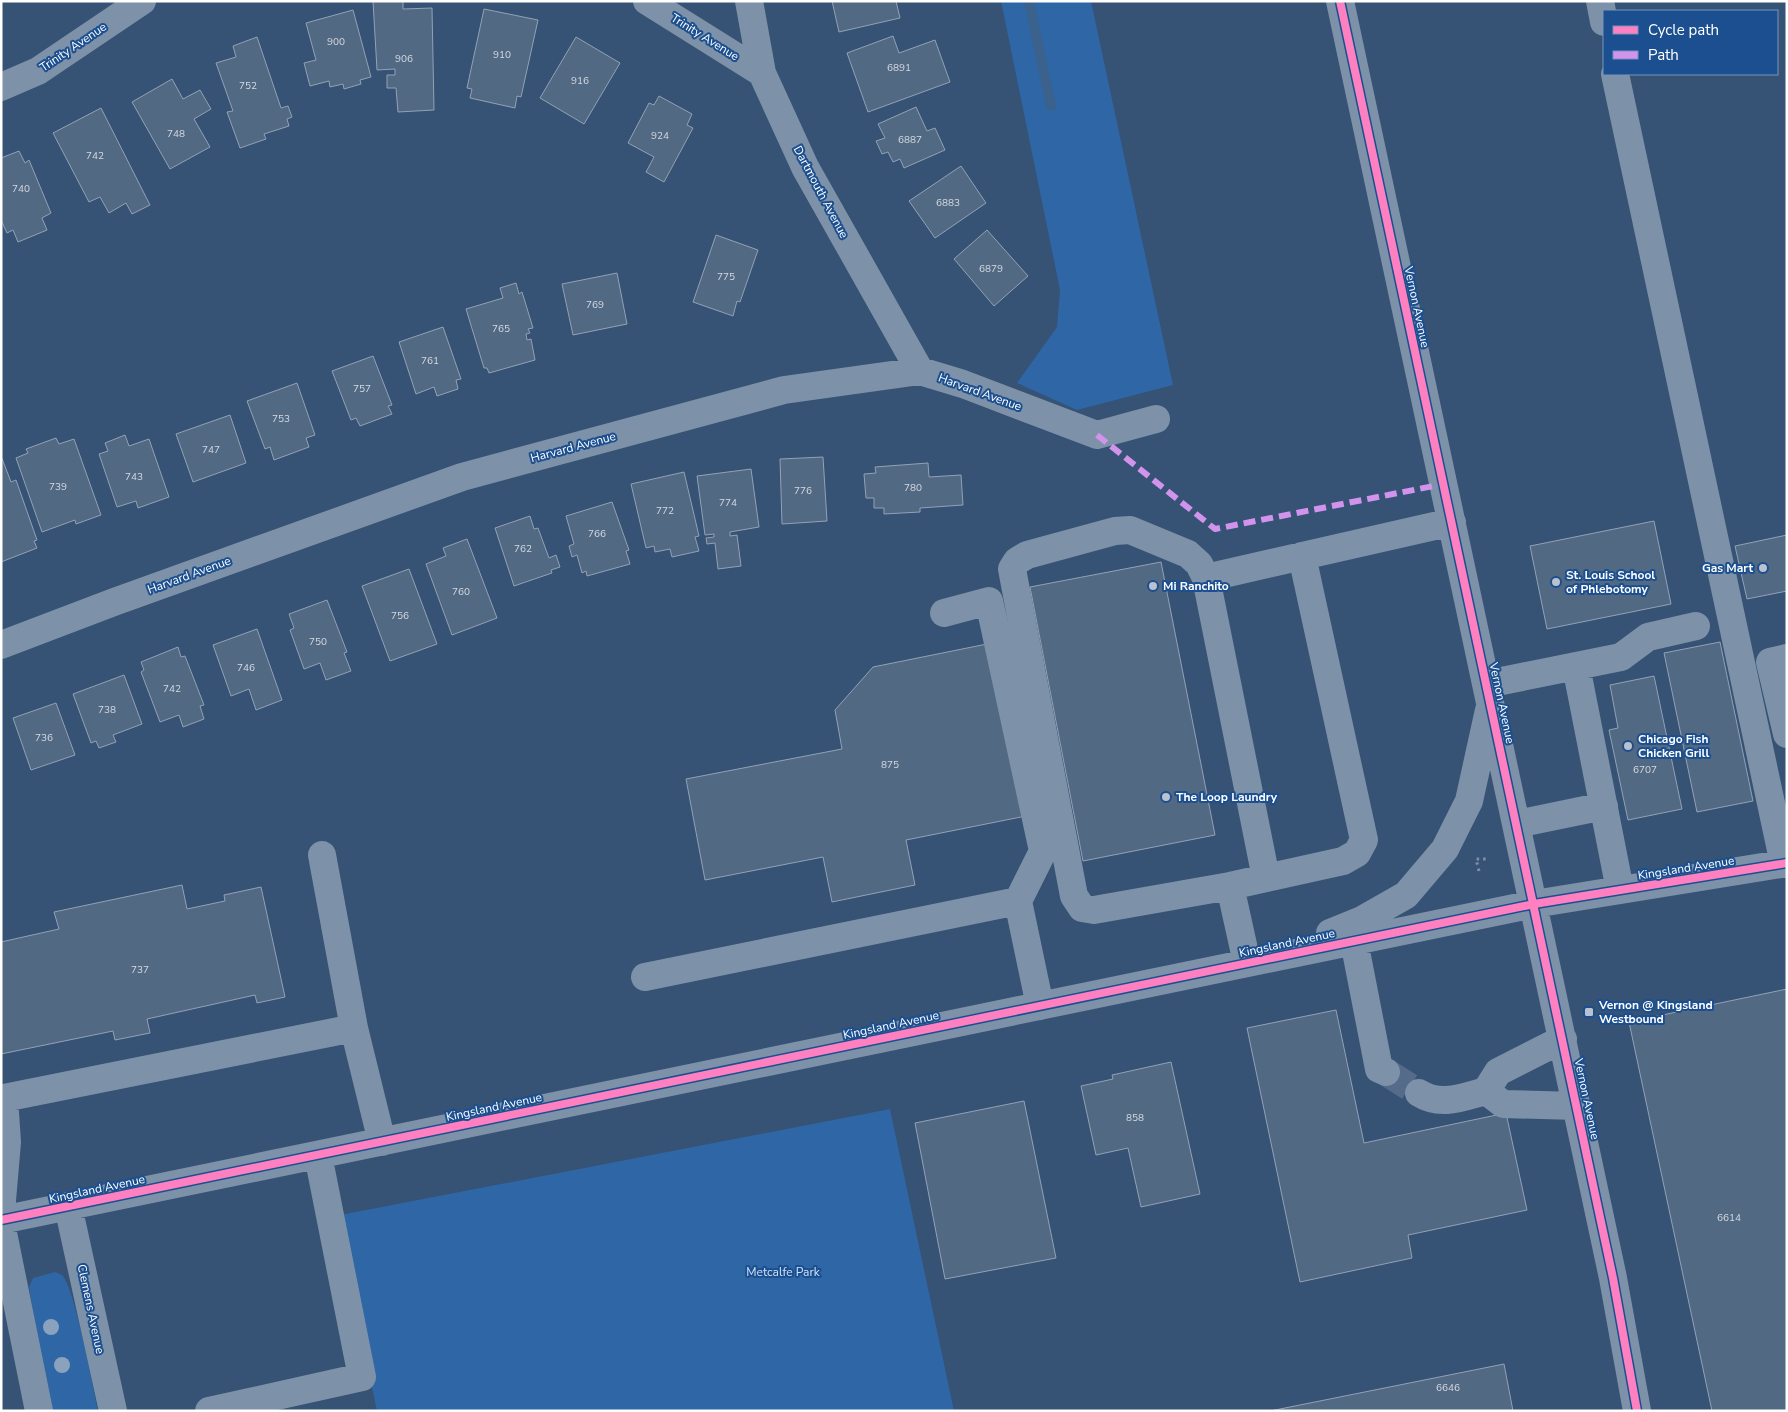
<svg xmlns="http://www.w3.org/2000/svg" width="1788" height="1412" viewBox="0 0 1788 1412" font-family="'Nunito Sans',sans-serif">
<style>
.green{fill:#2f66a5}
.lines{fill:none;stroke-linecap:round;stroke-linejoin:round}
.stream{stroke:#3b618d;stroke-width:10}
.building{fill:#526984;stroke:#92a2b6}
.minor-tunnel{stroke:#546c89;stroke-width:28;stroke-dasharray:28 14;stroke-linecap:butt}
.path{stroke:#7d92a8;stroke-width:3;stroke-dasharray:2.5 4;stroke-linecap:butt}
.minor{stroke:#7d92a8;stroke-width:28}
.quiet{stroke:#d193ec;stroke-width:6;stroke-dasharray:12 6;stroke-linecap:butt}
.cycleway-casing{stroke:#1b4f8f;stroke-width:11}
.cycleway{stroke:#ff80c0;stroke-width:8}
.tree{fill:#8aa2be}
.poi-dot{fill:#b9c2ce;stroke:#1b4f8f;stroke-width:2}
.labels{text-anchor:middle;stroke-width:4;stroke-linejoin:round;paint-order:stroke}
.number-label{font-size:10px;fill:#d4dae0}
.street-label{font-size:12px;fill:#fff;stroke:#1b4f8f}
.poi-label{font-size:12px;font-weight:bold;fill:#fff;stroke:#1b4f8f;text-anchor:start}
.park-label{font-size:12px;fill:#cfe3fa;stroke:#1b4f8f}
</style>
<rect width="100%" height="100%" fill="#365274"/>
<path class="green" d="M1001 1H1091L1173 385 1077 410 1017 383 1057 327 1060 290Z
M890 1109 954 1411H377L335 1216Z
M55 1272C58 1273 60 1274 62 1275 75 1288 93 1388 98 1411H49L29 1287 33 1278Z"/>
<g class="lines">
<path class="stream" d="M1029 1 1051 106"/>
</g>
<path class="building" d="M373 1H403V9L432 8 434 110 398 112 396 88H387V75H395V69L377 70Z
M832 1H896L900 18 839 32Z
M484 9 538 20 521 97 517 96 515 108 470 98 472 89 467 88Z
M353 10 371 77 360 80 361 84 344 89 343 84 330 87 329 81 310 86 304 63 316 60 306 23Z
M893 36 899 53 935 40 950 82 868 112 847 53Z
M257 37 281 108 288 106 292 117 287 119 289 126 264 134 266 139 240 148 227 112 233 111 216 63 236 57 233 46Z
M576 37 620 63 584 124 540 98Z
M172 79 183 99 200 90 211 109 194 119 210 147 170 169 132 102Z
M659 96 692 114 687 125 693 128 664 182 646 172 654 157 628 143 649 103 654 105Z
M916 107 927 131 935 128 945 150 904 168 900 159 893 162 888 152 882 154 876 141 885 138 878 124Z
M101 108 150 205 132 214 126 203 109 213 100 197 89 202 53 133Z
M19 151 25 163 29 160 51 213 42 218 47 230 18 242 13 230 7 233 1 220V158Z
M961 166 986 203 935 238 909 201Z
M987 230 1028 276 994 306 954 259Z
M716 235 758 250 740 302 737 301 733 316 693 302Z
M617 273 627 324 573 335 562 284Z
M516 283 519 294 522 292 533 328 528 329 530 333 526 334 527 340 531 339 535 360 489 373 487 368H484L466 309 503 298 500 288Z
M443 327 461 379 456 380 458 389 437 396 434 387 416 394 399 342Z
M373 356 392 405 388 406 392 414 360 426 356 418 351 420 332 371Z
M297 383 315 435 306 438 309 447 274 460 270 447 265 449 247 401Z
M230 415 246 463 193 482 176 434Z
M125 435 129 446 149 439 169 497 138 508 136 501 117 507 99 454 108 451 105 443Z
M56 438 59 444 74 439 101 515 76 524 75 520 42 532 16 458 28 453 26 449Z
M1 456 11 482 16 480 37 540 34 541 37 548 1 562Z
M823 457 827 521 782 524 780 459Z
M928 463 929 477 961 475 963 505 920 508V512L884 514V508H874V498H866L864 474 876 473 875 467Z
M751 469 759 527 730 532V536L737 535 741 566 718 569 715 543 707 544 706 538 714 537V534L705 535 697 476Z
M684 472 699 536 695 537 699 551 672 557 670 549 655 552 654 546 646 548 631 484Z
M612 502 629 550 626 551 630 564 587 576 586 571 582 573 577 555 572 557 569 546 574 544 566 516Z
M530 516 534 529 538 528 549 558 556 555 560 567 551 570 552 573 514 586 495 528Z
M1654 521 1671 604 1547 629 1530 546Z
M1787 535V591L1747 599 1735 546Z
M467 539 497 618 452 635 426 564 446 556 443 548Z
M1161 562 1215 835 1083 861 1030 587Z
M409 569 437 644 390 661 362 586Z
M327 600 347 652 344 653 351 671 326 680 320 663 304 669 290 630 294 628 289 614Z
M257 629 282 700 256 710 249 689 231 696 213 645Z
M1720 642 1753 801 1697 812 1664 653Z
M992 643 1026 816 906 840 915 885 832 902 823 857 705 880 686 779 842 749 835 710 873 667Z
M178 647 181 657 185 656 204 705 200 706 204 719 183 727 179 715 160 722 141 672 144 670 141 662Z
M124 675 142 724 113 735 116 742 99 748 96 741 91 743 73 694Z
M1654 676 1682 809 1628 820 1609 730 1618 728 1610 685Z
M56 703 75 755 31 770 13 718Z
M182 885 187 909 225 901 224 895 261 887 285 997 257 1003 255 995 147 1019 150 1033 115 1040 113 1031 1 1054V942L59 929 54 912Z
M1787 989V1411H1712L1629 1022Z
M1336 1010 1364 1143 1506 1113 1527 1210 1408 1235 1412 1258 1300 1282 1247 1028Z
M1171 1062 1200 1194 1141 1207 1128 1148 1096 1155 1081 1086 1113 1079 1112 1075Z
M1024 1101 1056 1258 945 1279 915 1123Z
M1504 1364 1513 1411H1270Z"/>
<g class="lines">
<path class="minor-tunnel" d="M1386 1072 1419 1093"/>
<path class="path" d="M1479 871 1476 859H1487"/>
<path class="minor" d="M647 1 762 73
M749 1 762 73 805 167 920 371
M1340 1 1613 1278 1637 1411
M1600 1 1604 22
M1615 74 1784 864
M1 87 38 71 142 1
M1206 578 1199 564 1188 554 1130 530 1115 531 1027 555 1017 561 1012 569 1074 896 1082 908 1094 910 1230 886
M944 613 989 601 1043 851 1018 901
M1 645 114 602 462 477 784 390 920 371 963 384 1097 435 1156 419
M1787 658 1770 662 1787 734
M1576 666 1620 890
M1487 684 1621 657 1648 637 1696 626
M1517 824 1604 806
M322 855 354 1028
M1266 878 1343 861 1357 853 1364 840 1302 556
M1330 933 1362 920 1406 895 1445 849 1469 801 1489 710
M1354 941 1379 1069 1386 1072
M1247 963 1230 886 1266 878 1206 578 1452 522
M645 977 1018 901 1040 1006
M1486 1091 1503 1104 1577 1106
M1419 1093C1441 1107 1463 1097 1486 1091L1498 1072 1563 1039
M68 1206 113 1411
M1 1212 7 1142 4 1098 354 1028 382 1142
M1 1220 1534 904 1787 863
M1 1223 39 1411
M209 1411 362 1377 318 1155"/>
<path class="quiet" d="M1097 435 1215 529 1444 484"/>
<g class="cycleway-casing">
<path id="cycleway" d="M1340 1 1613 1278 1637 1411
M1 1220 1534 904 1787 863"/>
</g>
<use href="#cycleway" class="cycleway"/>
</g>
<g class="tree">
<circle cx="51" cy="1327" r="8"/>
<circle cx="62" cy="1365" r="8"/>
</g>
<g class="poi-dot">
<circle cx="1763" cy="568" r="5"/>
<circle cx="1556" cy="582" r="5"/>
<circle cx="1153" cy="586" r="5"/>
<circle cx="1628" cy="746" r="5"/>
<circle cx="1166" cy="797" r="5"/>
<rect x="1584" y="1007" width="10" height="10" rx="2.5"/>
</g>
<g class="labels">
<g class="number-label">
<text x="336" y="45">900</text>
<text x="502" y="58">910</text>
<text x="404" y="62">906</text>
<text x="899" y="71">6891</text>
<text x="580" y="84">916</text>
<text x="248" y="89">752</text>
<text x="176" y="137">748</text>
<text x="660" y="139">924</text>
<text x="910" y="143">6887</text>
<text x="95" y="159">742</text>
<text x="21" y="192">740</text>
<text x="948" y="206">6883</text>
<text x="991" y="272">6879</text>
<text x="726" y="280">775</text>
<text x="595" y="308">769</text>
<text x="501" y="332">765</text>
<text x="430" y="364">761</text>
<text x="362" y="392">757</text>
<text x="281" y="422">753</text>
<text x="211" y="453">747</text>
<text x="134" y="480">743</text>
<text x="58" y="490">739</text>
<text x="913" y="491">780</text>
<text x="803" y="494">776</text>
<text x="728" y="506">774</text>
<text x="665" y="514">772</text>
<text x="597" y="537">766</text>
<text x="523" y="552">762</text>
<text x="461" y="595">760</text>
<text x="400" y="619">756</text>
<text x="318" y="645">750</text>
<text x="246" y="671">746</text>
<text x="172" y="692">742</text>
<text x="107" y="713">738</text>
<text x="44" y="741">736</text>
<text x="890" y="768">875</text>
<text x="1645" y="773">6707</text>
<text x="140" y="973">737</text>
<text x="1135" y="1121">858</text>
<text x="1729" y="1221">6614</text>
<text x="1448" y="1391">6646</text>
</g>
<g class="street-label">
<text transform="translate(705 37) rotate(32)" y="4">Trinity Avenue</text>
<text transform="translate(73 47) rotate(-34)" y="4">Trinity Avenue</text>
<text transform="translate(821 192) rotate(62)" y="4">Dartmouth Avenue</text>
<text transform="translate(1417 307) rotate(78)" y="4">Vernon Avenue</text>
<text transform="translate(980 392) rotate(20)" y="4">Harvard Avenue</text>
<text transform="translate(573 447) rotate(-15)" y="4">Harvard Avenue</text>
<text transform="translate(189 575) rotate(-20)" y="4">Harvard Avenue</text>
<text transform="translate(1502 703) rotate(78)" y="4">Vernon Avenue</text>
<text transform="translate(1686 868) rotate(-9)" y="4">Kingsland Avenue</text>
<text transform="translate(1287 943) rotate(-12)" y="4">Kingsland Avenue</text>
<text transform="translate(891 1025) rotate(-12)" y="4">Kingsland Avenue</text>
<text transform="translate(1587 1099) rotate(78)" y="4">Vernon Avenue</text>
<text transform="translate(494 1107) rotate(-12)" y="4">Kingsland Avenue</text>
<text transform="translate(97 1189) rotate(-12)" y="4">Kingsland Avenue</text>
<text transform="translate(91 1309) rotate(78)" y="4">Clemens Avenue</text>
</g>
<g class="poi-label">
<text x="1753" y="572" text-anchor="end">Gas Mart</text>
<text x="1566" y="579">St. Louis School<tspan x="1566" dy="14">of Phlebotomy</tspan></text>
<text x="1163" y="590">Mi Ranchito</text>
<text x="1638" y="743">Chicago Fish<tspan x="1638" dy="14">Chicken Grill</tspan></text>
<text x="1176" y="801">The Loop Laundry</text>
<text x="1599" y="1009">Vernon @ Kingsland<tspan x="1599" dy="14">Westbound</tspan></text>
</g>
<g class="park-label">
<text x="783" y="1276">Metcalfe Park</text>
</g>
</g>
<rect width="1788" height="1412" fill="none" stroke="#ffffff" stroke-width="5"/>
<rect x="1603" y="10" width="175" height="65" fill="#1b4f8f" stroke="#7695bc"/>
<rect x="1613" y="26" width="25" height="8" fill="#ff80c0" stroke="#7695bc"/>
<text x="1648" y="35" font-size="15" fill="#ffffff">Cycle path</text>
<rect x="1613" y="51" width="25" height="8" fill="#d193ec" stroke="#7695bc"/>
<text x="1648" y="60" font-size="15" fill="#ffffff">Path</text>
</svg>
